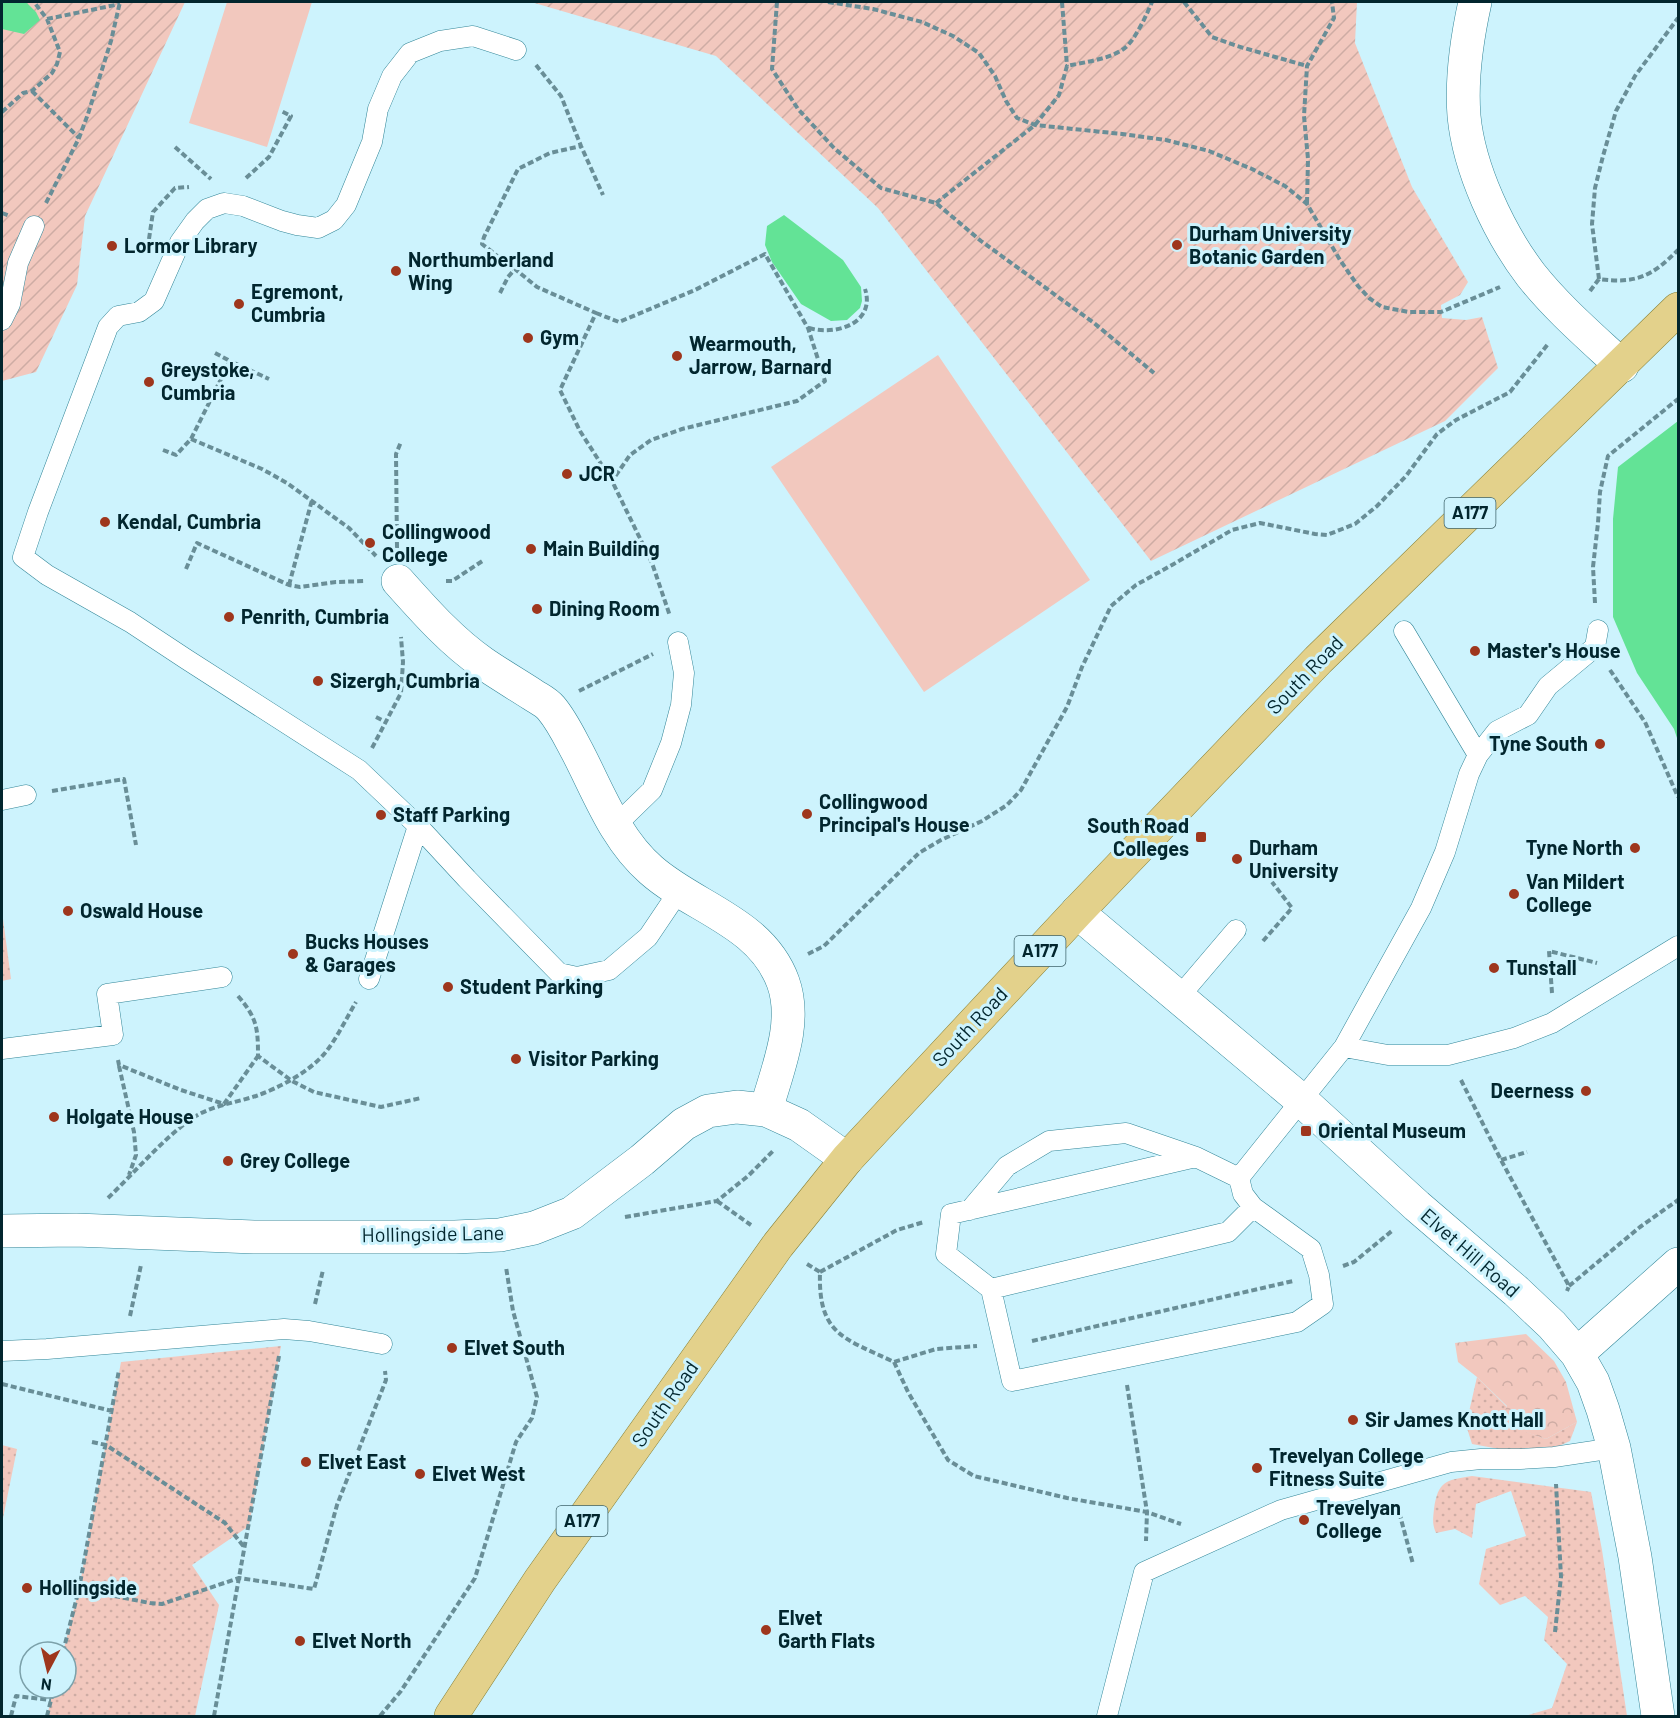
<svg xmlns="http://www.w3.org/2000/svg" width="1680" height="1718" viewBox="0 0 1680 1718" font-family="Barlow,sans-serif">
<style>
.grass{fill:url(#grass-dots)}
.forest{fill:url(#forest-crowns)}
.garden{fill:url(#garden-furrows)}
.pitch{fill:#f2c8be}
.water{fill:#63e396}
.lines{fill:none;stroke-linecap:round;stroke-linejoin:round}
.lane-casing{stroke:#328698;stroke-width:21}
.street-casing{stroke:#328698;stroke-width:34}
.primary-casing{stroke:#898238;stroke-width:34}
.path{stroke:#698e97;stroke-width:4;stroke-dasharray:6 3;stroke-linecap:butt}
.lane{stroke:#fff;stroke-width:20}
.street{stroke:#fff;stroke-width:33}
.primary{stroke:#e3d18b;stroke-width:33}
.poi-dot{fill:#9e361d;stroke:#cdf3fd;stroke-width:2}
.labels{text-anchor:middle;stroke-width:6;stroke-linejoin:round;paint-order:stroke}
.shield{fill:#cdf3fd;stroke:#3f646c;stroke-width:1.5}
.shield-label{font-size:18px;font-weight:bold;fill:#02262e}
.poi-label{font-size:20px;font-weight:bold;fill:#02262e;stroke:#cdf3fd;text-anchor:start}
.street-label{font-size:20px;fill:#02262e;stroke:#cdf3fd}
</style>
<defs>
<pattern id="grass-dots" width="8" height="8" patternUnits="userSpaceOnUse" patternTransform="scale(1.5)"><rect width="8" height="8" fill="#f2c8be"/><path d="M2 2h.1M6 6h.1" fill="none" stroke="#ceaca4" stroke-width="1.8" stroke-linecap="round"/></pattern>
<pattern id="forest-crowns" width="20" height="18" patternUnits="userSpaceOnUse" patternTransform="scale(1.5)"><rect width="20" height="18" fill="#f2c8be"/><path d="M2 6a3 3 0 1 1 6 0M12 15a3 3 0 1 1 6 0" fill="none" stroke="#ceaca4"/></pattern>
<pattern id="garden-furrows" width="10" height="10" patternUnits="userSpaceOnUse" patternTransform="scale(1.5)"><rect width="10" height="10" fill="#f2c8be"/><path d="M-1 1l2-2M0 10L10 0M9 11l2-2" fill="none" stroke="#ceaca4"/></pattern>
</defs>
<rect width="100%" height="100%" fill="#cdf3fd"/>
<path class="grass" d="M2 911 11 979 2 981Z
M281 1346 249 1526 192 1565 219 1605 195 1716H47L54 1688H66V1652H63L79 1589 121 1362Z
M1477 1377 1507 1407 1499 1422 1546 1439 1577 1422 1570 1441 1548 1451 1516 1452 1472 1444 1466 1425Z
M2 1445 17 1449 2 1523Z
M1472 1476 1591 1492 1602 1550 1627 1716H1525L1552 1708 1567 1664 1544 1640 1548 1617 1525 1596 1500 1605 1479 1584 1486 1549 1526 1536 1511 1491 1476 1504 1472 1538 1455 1529 1436 1533C1432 1524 1433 1519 1434 1509 1438 1481 1446 1480 1472 1476Z"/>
<path class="forest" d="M1526 1334 1554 1361 1566 1382 1577 1422 1546 1439 1499 1423 1507 1406 1477 1377 1458 1362 1455 1343Z"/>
<path class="garden" d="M2 2H185L85 216 77 285 36 372 2 381Z
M531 2H1357L1355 43 1412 187 1468 282 1460 295 1441 305 1442 318 1466 320 1482 317 1498 368 1445 421 1151 561 878 208 716 56Z"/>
<path class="pitch" d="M227 2H312L267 147 189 123Z
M938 355 1090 580 924 692 771 467Z"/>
<path class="water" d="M2 2H26L36 12 40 20 24 34 2 29Z
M784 215 843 260 861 287 862 301 860 308 847 320 831 321 801 304 772 262 765 245 767 226Z
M1678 421V741L1674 729 1637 673 1613 617V519L1618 467Z"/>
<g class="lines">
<g class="lane-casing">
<path id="lane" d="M516 50 473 36 440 41 410 53 392 76 378 109 372 142 346 205 334 220 318 228 297 225 282 221 243 206 224 203 207 209 195 221 180 242 154 301 139 312 118 316 108 327 38 512 23 557 47 575 130 622 186 659 359 770 418 826 467 879 559 973 577 977 609 970 648 937 679 891
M2 320 10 304 18 263 34 226
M1404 631 1478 755
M2 800 26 795
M615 826 652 790 671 743 681 705 684 673 678 642
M369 979 418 826
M1179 997 1236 930
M1344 1047 1388 1055H1448L1514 1038 1552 1023 1678 946
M2 1049 113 1035 107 994 222 977
M1196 1157 1239 1178 1243 1194 1253 1207 1311 1249 1319 1275 1323 1304 1297 1322 1012 1381 991 1289 946 1254 951 1214Z
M1239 1178 1344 1047 1421 908 1445 852 1469 774 1478 755 1497 731 1528 715 1548 686 1595 647 1598 630
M970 1210 1007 1166 1049 1141 1126 1133 1196 1157
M991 1289 1228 1232 1253 1207
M2 1351 47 1349 284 1329 309 1331 382 1344
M1107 1716 1144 1572 1281 1510 1451 1462 1481 1459H1520L1554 1457 1614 1448"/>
</g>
<g class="street-casing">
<path id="street" d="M1475 2C1467 38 1461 78 1464 116 1469 169 1499 233 1531 275 1558 309 1591 337 1622 366
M398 581C424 610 451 641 483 663 499 674 516 684 533 695 539 699 546 702 551 708 562 721 569 736 577 751 598 791 615 839 651 870 694 908 761 922 783 982 798 1023 777 1070 766 1110
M1077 912 1301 1100 1417 1206 1516 1291 1552 1325 1577 1354 1593 1382 1603 1410 1614 1448 1635 1557 1658 1716
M2 1231 76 1230 254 1237H455L500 1235 534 1228 572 1213 642 1160 684 1124 708 1111 737 1107 766 1110 799 1125 847 1159
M1577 1354 1678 1264"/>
</g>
<g class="primary-casing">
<path id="primary" d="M451 1716 540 1580 778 1245 847 1159 1077 912 1318 660 1678 309"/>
</g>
<path class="path" d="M777 2 772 69 798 109 834 148 881 188 936 203 981 241 1094 323 1154 373
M828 2 873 9 922 22 953 36 979 53 995 76 1006 101 1017 118 1035 125 1122 134 1166 140 1209 151 1252 169 1285 186 1307 204 1340 260 1358 286 1369 298 1382 307 1409 312H1441L1500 287
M1062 2 1067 66
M1184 2 1212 37 1237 46 1307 66
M47 19 120 4
M536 65 561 96 581 146 603 195
M32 91 79 138
M2 112 23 93 32 91 52 73 57 64 60 52 47 19 34 2
M175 147 211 179
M246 178 269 157 291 116 281 111
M46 203 79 138 88 114 111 41 120 2
M936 203 1035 125 1059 95 1067 66C1085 62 1112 59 1126 47 1136 38 1147 14 1152 2
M1307 203 1308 159 1304 116 1307 66 1334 18 1332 2
M2 213 10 216
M149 239 153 212 175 188 189 187
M514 269 482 244 484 237 518 169 550 153 581 146
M1599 279 1592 224 1595 188 1603 156 1616 111 1635 76 1678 18
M1590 291 1599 279C1637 284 1652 276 1678 250
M500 293 508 277 515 269 537 287 596 313 560 390 580 431 612 481 652 563 670 616
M596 313 619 322 695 290 765 254 808 328 825 381 797 401 682 429 651 440 630 455 612 481
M809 328C836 336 876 323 865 289
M215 353 230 361
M191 439 262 469 287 483 349 528 376 556
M163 450 176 455 191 439 230 361 269 379
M397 548 396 454 401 442
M186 569 197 543 289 585 300 587 336 582 366 581
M446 581H452L484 560
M289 585 312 500
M1595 603 1593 567 1598 523 1600 492 1608 456 1678 399
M1610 670 1645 722 1678 797
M579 691 653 654
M376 717 386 722
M372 748 401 693 403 662 401 637
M52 791 124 779 136 845
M1263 941 1292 908 1272 882
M808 954 824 946 919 853 941 840 982 821 1007 805 1021 790 1067 707 1082 667 1111 606 1136 585 1172 565 1232 530 1260 523 1315 534 1327 535 1355 524 1377 506 1406 476 1437 434 1456 420 1510 392 1548 344
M1552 993 1549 951 1597 963
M238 996C257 1018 258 1028 258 1056L292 1081 314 1092 381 1107 421 1098
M118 1060 119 1065 181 1090 224 1104 258 1056
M119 1066 134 1132 136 1155 129 1175
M1461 1080 1501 1160 1569 1286 1567 1291
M1501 1160 1527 1152
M108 1198C135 1172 161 1141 191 1119 210 1106 234 1103 256 1096 279 1088 309 1072 325 1053 337 1038 346 1019 356 1002
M717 1201 751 1225
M625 1217 717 1201 748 1176 773 1151
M807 1264 820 1272C818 1335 844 1338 894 1362L936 1349 977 1346
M1343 1266 1354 1262 1393 1230
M820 1272 897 1230 924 1222
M1569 1286 1640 1227 1678 1200
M315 1304 323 1270
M130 1316 141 1265
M1032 1341 1293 1281
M894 1362 908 1392 948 1460 974 1476 1067 1498 1147 1512 1181 1524
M2 1384 112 1411
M1127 1385 1147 1512 1146 1541
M92 1442 106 1445 225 1523 244 1547
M1397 1504 1413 1564
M79 1589 150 1603 162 1604 239 1578 314 1589 337 1505 386 1380 385 1371
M1555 1632 1561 1577 1556 1484
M63 1652 79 1589 119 1370
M11 1716 16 1696 51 1700
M47 1716 54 1688
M214 1716 279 1356
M380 1716 401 1691 475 1578 516 1442 532 1418 537 1397 513 1311 506 1267"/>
<use href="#lane" class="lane"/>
<use href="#street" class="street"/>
<use href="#primary" class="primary"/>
</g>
<g class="poi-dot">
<circle cx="1177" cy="245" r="6"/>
<circle cx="112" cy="246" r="6"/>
<circle cx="396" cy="271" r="6"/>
<circle cx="239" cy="304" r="6"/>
<circle cx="528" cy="338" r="6"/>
<circle cx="677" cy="356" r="6"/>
<circle cx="149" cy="382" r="6"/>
<circle cx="567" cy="474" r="6"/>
<circle cx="105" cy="522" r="6"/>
<circle cx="370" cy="543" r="6"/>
<circle cx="531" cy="549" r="6"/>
<circle cx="537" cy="609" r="6"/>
<circle cx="229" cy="617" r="6"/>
<circle cx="1475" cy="651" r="6"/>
<circle cx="318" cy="681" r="6"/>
<circle cx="1600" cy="744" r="6"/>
<circle cx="807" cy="814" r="6"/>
<circle cx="381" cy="815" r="6"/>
<rect x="1195" y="831" width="12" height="12" rx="3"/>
<circle cx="1635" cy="848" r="6"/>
<circle cx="1237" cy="859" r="6"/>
<circle cx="1514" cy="894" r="6"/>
<circle cx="68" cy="911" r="6"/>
<circle cx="293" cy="954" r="6"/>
<circle cx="1494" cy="968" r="6"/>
<circle cx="448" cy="987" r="6"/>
<circle cx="516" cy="1059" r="6"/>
<circle cx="1586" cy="1091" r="6"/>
<circle cx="54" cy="1117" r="6"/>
<rect x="1300" y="1125" width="12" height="12" rx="3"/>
<circle cx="228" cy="1161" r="6"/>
<circle cx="452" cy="1348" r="6"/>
<circle cx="1353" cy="1420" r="6"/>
<circle cx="306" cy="1462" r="6"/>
<circle cx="1257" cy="1468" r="6"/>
<circle cx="420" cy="1474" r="6"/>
<circle cx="1304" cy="1520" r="6"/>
<circle cx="27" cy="1588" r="6"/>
<circle cx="766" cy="1630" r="6"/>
<circle cx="300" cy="1641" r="6"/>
</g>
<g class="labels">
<g class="shield">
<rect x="1444.5" y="498" width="51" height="30" rx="4.5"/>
<rect x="1014.5" y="936" width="51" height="30" rx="4.5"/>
<rect x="556.5" y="1506" width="51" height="30" rx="4.5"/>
</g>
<g class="shield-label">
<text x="1470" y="519">A177</text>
<text x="1040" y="957">A177</text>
<text x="582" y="1527">A177</text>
</g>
<g class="poi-label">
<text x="1189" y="241">Durham University<tspan x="1189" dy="23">Botanic Garden</tspan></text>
<text x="124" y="253">Lormor Library</text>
<text x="408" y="267">Northumberland<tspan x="408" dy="23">Wing</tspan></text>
<text x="251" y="299">Egremont,<tspan x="251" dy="23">Cumbria</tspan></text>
<text x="540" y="345">Gym</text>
<text x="689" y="351">Wearmouth,<tspan x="689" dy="23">Jarrow, Barnard</tspan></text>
<text x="161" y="377">Greystoke,<tspan x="161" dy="23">Cumbria</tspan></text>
<text x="579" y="481">JCR</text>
<text x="117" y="529">Kendal, Cumbria</text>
<text x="382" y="539">Collingwood<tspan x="382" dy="23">College</tspan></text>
<text x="543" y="556">Main Building</text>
<text x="549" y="616">Dining Room</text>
<text x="241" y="624">Penrith, Cumbria</text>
<text x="1487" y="658">Master's House</text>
<text x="330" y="688">Sizergh, Cumbria</text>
<text x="1588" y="751" text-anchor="end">Tyne South</text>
<text x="819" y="809">Collingwood<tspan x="819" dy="23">Principal's House</tspan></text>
<text x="393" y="822">Staff Parking</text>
<text x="1189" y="833" text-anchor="end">South Road<tspan x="1189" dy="23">Colleges</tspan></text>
<text x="1249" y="855">Durham<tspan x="1249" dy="23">University</tspan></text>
<text x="1623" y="855" text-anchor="end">Tyne North</text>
<text x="1526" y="889">Van Mildert<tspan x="1526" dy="23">College</tspan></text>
<text x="80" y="918">Oswald House</text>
<text x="305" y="949">Bucks Houses<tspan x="305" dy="23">&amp; Garages</tspan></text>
<text x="1506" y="975">Tunstall</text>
<text x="460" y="994">Student Parking</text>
<text x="528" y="1066">Visitor Parking</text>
<text x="1574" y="1098" text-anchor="end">Deerness</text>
<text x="66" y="1124">Holgate House</text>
<text x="1318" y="1138">Oriental Museum</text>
<text x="240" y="1168">Grey College</text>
<text x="464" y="1355">Elvet South</text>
<text x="1365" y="1427">Sir James Knott Hall</text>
<text x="1269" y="1463">Trevelyan College<tspan x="1269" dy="23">Fitness Suite</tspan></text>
<text x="318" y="1469">Elvet East</text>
<text x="432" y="1481">Elvet West</text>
<text x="1316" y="1515">Trevelyan<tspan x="1316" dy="23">College</tspan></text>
<text x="39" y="1595">Hollingside</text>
<text x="778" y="1625">Elvet<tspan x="778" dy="23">Garth Flats</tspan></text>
<text x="312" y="1648">Elvet North</text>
</g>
<g class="street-label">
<text transform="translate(1305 675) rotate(-46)" y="7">South Road</text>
<text transform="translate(970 1027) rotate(-47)" y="7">South Road</text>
<text transform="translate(433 1234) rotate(-1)" y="7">Hollingside Lane</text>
<text transform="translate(1470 1253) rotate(41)" y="7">Elvet Hill Road</text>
<text transform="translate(665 1404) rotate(-55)" y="7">South Road</text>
</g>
</g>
<rect width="1680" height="1718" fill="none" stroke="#02262e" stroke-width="6"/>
<g transform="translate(48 1670) rotate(187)"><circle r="28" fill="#cdf3fd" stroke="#7ca1aa" stroke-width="1.5"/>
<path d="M0-4.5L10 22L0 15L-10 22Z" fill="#9e361d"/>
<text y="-9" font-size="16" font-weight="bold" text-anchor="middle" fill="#02262e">N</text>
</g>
</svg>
